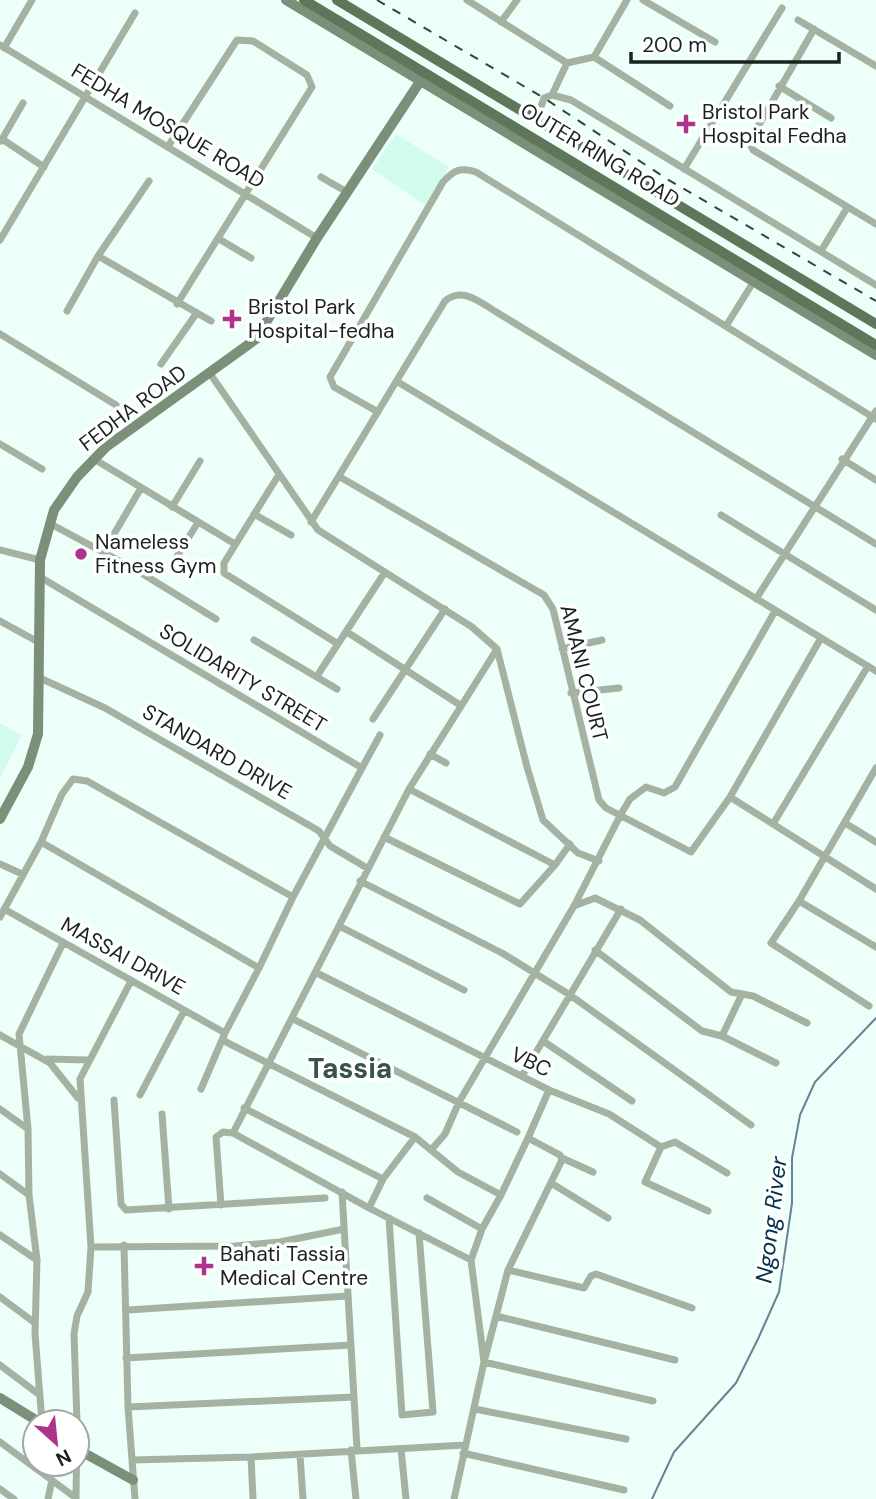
<svg xmlns="http://www.w3.org/2000/svg" width="876" height="1499" viewBox="0 0 876 1499" font-family="'DM Sans',sans-serif">
<style>
.built{fill:#d2fbed}
.lines{fill:none;stroke-linecap:round;stroke-linejoin:round}
.stream{stroke:#668497;stroke-width:2}
.street{stroke:#a5b2a2;stroke-width:7}
.secondary{stroke:#7c8f78;stroke-width:10}
.primary{stroke:#5f765a;stroke-width:10}
.rail{stroke:#36433e;stroke-width:2;stroke-dasharray:9 9;stroke-linecap:butt}
.poi-dot{fill:#ad348a;stroke:#fff;stroke-width:2.5}
.labels{text-anchor:middle;stroke-width:7;stroke-linejoin:round;paint-order:stroke}
.poi-label{font-size:21px;fill:#18231f;stroke:#fff;text-anchor:start}
.street-label{font-size:21px;fill:#18231f;stroke:#fff}
.water-label{font-size:23px;font-style:italic;fill:#00314d;stroke:#fff}
.district-label{font-size:28px;font-weight:bold;fill:#38534a;stroke:#fff}
</style>
<rect width="100%" height="100%" fill="#ecfff9"/>
<path class="built" d="M396 134 449 167 425 205 372 169Z
M0 723 22 735 0 778Z"/>
<g class="lines">
<path class="stream" d="M652 1499 674 1452 736 1383 758 1339 779 1292 792 1203V1158L800 1115 815 1082 876 1018"/>
<path class="street" d="M467 0 567 63
M643 0 715 42
M798 20 876 66
M501 22 517 0
M814 29 749 142 753 150 876 224
M0 45 317 238
M4 48 32 0
M594 57 670 106
M779 86 831 118
M552 95 571 100 876 285
M537 118 544 98 552 95 567 63 594 57 627 0
M2 139 44 167
M1 141 23 103
M169 145 237 40 253 41 307 75 312 87 177 304
M684 169 782 8
M321 177 347 192
M219 239 251 258
M0 240 135 13
M821 251 847 208
M98 256 211 321
M67 311 98 256 149 181
M726 326 754 281
M0 334 116 405
M161 364 196 314
M211 375 318 530 472 627 497 649 409 789 233 1133
M398 382 876 671
M378 412 334 387 330 377 443 182C454 170 460 167 476 172L876 419
M0 444 42 469
M94 459 235 544
M842 459 876 480
M278 476 224 563V573L338 644
M340 477 544 595 553 609 599 800 606 808 691 852 730 797 821 638
M172 507 200 461
M254 514 291 535
M721 515 876 610
M311 522 445 301C463 286 481 303 498 313L876 544
M49 523 138 571 216 619
M0 550 40 560
M104 551 141 488
M174 561 197 524
M756 599 876 411
M0 621 40 643
M347 632 460 705
M254 640 337 689
M497 649 527 767 543 820 578 853 599 861
M562 649 602 640
M317 676 385 572
M40 678 105 708 319 831 330 846 367 868
M571 693 619 688
M373 719 445 609
M430 754 446 763
M362 768 380 735
M409 789 555 865 570 844
M730 797 876 889
M845 823 876 842
M773 824 868 666
M384 837 520 904 555 865
M41 842 259 968 225 1033 201 1089
M0 864 22 874
M360 881 502 953 570 995 751 1125
M799 901 876 947
M574 906 595 898 640 920 731 992 753 996 807 1023
M4 909 225 1033
M0 917 41 842 62 794 73 779 87 781 293 897 362 768 40 577
M341 927 464 990
M595 950 702 1031 722 1036 776 1063
M259 968 293 897
M317 973 549 1090 609 1114 661 1147 675 1142 727 1173
M869 1006 771 943 799 901 876 768
M293 1019 517 1132
M0 1035 50 1063 78 1098
M722 1036 742 994
M222 1040 415 1137 458 1172 501 1195 482 1229 471 1260 484 1362 454 1499
M543 1041 632 1101
M47 1059 88 1060
M522 1076 621 909
M549 1090 528 1138 560 1155 562 1160 508 1270 484 1362 653 1401
M140 1095 184 1011
M114 1100 121 1204 126 1210 325 1198
M244 1108 383 1179
M0 1109 28 1129
M162 1114 169 1209
M661 1147 645 1182 708 1211
M432 1149 445 1134 459 1102 574 906 621 814 630 799 646 787 664 793 675 787 775 611
M562 1158 593 1172
M0 1174 29 1195
M551 1183 608 1218
M342 1192 357 1449
M501 1195 528 1138
M427 1198 482 1229
M221 1205 216 1137 223 1132 233 1133 369 1208 471 1260
M369 1208 383 1179 415 1137
M389 1218 402 1415 433 1412 419 1233
M0 1235 37 1260
M124 1245 128 1407 135 1499
M91 1247 235 1246 280 1242 344 1229
M508 1270 584 1288 591 1276 596 1274 692 1308
M0 1297 35 1323
M128 1310 348 1296
M496 1316 675 1360
M126 1358 351 1345
M0 1365 37 1393
M128 1407 354 1397
M475 1409 626 1439
M42 1422 35 1334 37 1260 29 1195 28 1129 19 1034 63 943
M77 1422 74 1334 77 1316 88 1292 91 1247 80 1079 131 981
M0 1442 76 1498
M401 1449 406 1499
M351 1450 356 1499
M463 1453 624 1490
M300 1455 303 1499
M251 1457 253 1499
M132 1460 251 1457 465 1445
M0 1489 14 1499
M48 1499 52 1480
M76 1499 77 1423"/>
<path class="secondary" d="M286 0 876 355
M0 819 28 767 38 734 40 560 54 510 77 477 106 447 256 339 317 238 421 80
M0 1398 39 1422
M77 1449 133 1480"/>
<path class="primary" d="M304 0 876 345
M337 0 876 324"/>
<path class="rail" d="M377 0 544 98 667 179 876 301"/>
</g>
<g class="poi-dot">
<path d="M682.5 113.5h7v7h7v7h-7v7h-7v-7h-7v-7h7z"/>
<path d="M228.5 308.5h7v7h7v7h-7v7h-7v-7h-7v-7h7z"/>
<circle cx="81" cy="554" r="7"/>
<path d="M200.5 1255.5h7v7h7v7h-7v7h-7v-7h-7v-7h7z"/>
</g>
<g class="labels">
<g class="poi-label">
<text x="702" y="119">Bristol Park<tspan x="702" dy="24">Hospital Fedha</tspan></text>
<text x="248" y="314">Bristol Park<tspan x="248" dy="24">Hospital-fedha</tspan></text>
<text x="95" y="549">Nameless<tspan x="95" dy="24">Fitness Gym</tspan></text>
<text x="220" y="1261">Bahati Tassia<tspan x="220" dy="24">Medical Centre</tspan></text>
</g>
<g class="street-label">
<text transform="translate(168 126) rotate(31)" y="7">FEDHA MOSQUE ROAD</text>
<text transform="translate(600 155) rotate(31)" y="7">OUTER RING ROAD</text>
<text transform="translate(133 408) rotate(-37)" y="7">FEDHA ROAD</text>
<text transform="translate(584 673) rotate(76)" y="7">AMANI COURT</text>
<text transform="translate(243 678) rotate(31)" y="7">SOLIDARITY STREET</text>
<text transform="translate(217 752) rotate(30)" y="7">STANDARD DRIVE</text>
<text transform="translate(123 956) rotate(29)" y="7">MASSAI DRIVE</text>
<text transform="translate(531 1062) rotate(26)" y="7">VBC</text>
</g>
<g class="water-label">
<text transform="translate(771 1220) rotate(-83)" y="8">Ngong River</text>
</g>
<g class="district-label">
<text x="350" y="1078">Tassia</text>
</g>
</g>
<g transform="translate(56 1443) rotate(153)"><circle r="33" fill="#ffffff" stroke="#a3a7a5" stroke-width="2"/>
<path d="M0-5L12 26L0 18L-12 26Z" fill="#ad348a"/>
<text y="-10" font-size="19" font-weight="bold" text-anchor="middle" fill="#18231f">N</text>
</g>
<path d="M631 52v10h208v-10" fill="none" stroke="#18231f" stroke-width="3.5"/>
<text x="642" y="52" font-size="21" fill="#18231f" stroke="#ffffff" stroke-width="5" paint-order="stroke">200 m</text>
</svg>
